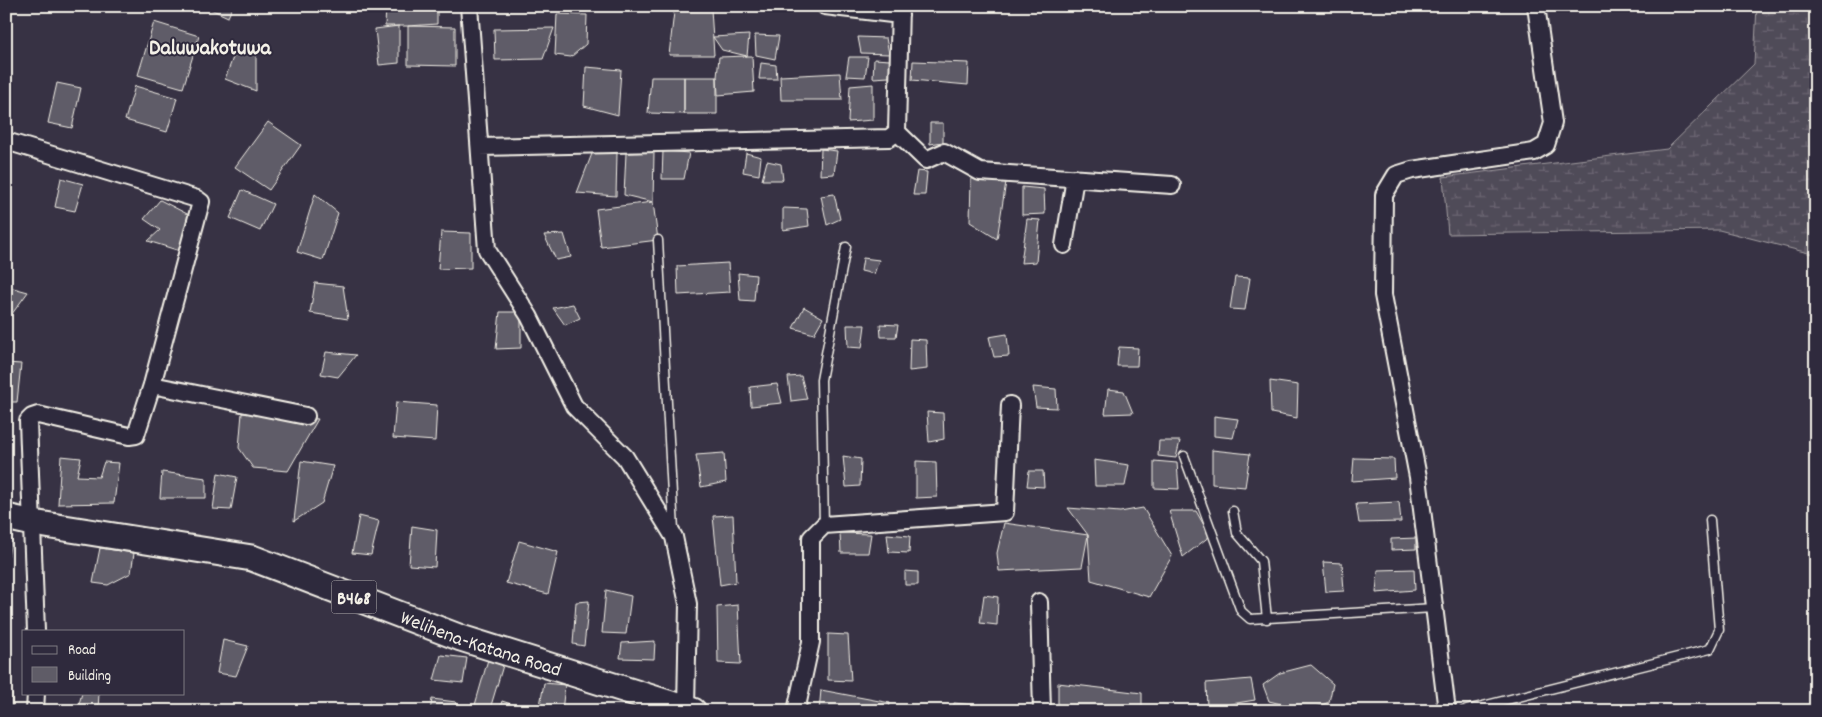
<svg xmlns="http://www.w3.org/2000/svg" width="1822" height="717" viewBox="0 0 1822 717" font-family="Dekko,sans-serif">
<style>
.wetland{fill:url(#wetland-marsh);stroke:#a29ea0}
.building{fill:#5f5c67;stroke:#f4f1e8}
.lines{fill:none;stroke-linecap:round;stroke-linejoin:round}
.service-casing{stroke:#f4f1e8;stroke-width:11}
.minor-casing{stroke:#f4f1e8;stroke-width:20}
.primary-casing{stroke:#f4f1e8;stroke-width:29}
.service{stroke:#2f2a3d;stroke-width:8}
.minor{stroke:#2f2a3d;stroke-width:16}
.primary{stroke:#2f2a3d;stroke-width:25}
.labels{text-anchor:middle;stroke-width:4;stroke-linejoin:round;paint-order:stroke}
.shield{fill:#2f2a3d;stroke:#b9b5b5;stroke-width:1}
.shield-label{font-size:19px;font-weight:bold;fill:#f4f1e8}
.street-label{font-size:20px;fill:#f4f1e8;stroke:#2f2a3d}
.quarter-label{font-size:22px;font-weight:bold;fill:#f4f1e8;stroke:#2f2a3d}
</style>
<defs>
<pattern id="wetland-marsh" width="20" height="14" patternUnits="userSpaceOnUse" patternTransform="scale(1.25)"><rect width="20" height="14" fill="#504b59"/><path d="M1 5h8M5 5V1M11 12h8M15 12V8" fill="none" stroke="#6a6571"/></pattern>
</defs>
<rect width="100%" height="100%" fill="#373244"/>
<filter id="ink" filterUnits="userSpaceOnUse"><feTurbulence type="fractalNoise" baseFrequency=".02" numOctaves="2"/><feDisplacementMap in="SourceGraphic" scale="10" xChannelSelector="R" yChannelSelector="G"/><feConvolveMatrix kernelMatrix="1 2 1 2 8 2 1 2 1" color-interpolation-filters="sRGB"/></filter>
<g filter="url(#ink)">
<path class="wetland" d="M1757 6H1816V255L1719 230 1448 234 1443 177 1667 149 1754 64Z"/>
<path class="building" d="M204 6H233L228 17Z
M386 6H437V24L408 26H385Z
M711 9 714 55H669L674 12Z
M557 14 587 15 586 44 571 57 555 55Z
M154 22 199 36 183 88 138 75Z
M399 26V63L379 65 375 29Z
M408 26 455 27V66L408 65Z
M554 28 543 59 495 60 494 29Z
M749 35 747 56 722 50 713 37Z
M755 35 779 36 775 59 756 55Z
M858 37 886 38 889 54 861 53Z
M238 44 256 47V91L225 79Z
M747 56H752L754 92 718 95 717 77 719 57Z
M849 57H868L865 77 846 76Z
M874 59 890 60 889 77 873 78Z
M913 61 969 63 968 85 912 80Z
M761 63 776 65 777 79H759Z
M586 67 621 70 618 115 584 106Z
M840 73 842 100H781L780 76Z
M651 77H684V114L648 113Z
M684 77H717V114H684Z
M57 83 81 88 72 128 48 123Z
M873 84V120L848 122 850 86Z
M135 86 177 98 167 132 125 120Z
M268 122 301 145 269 190 235 167Z
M930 123H943V142L930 144Z
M821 149 837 151 834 174 820 175Z
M593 151 617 153 616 196 577 193Z
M663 151 689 153 684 179H662Z
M654 152 653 202 624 195 626 153Z
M746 153 761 157 759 175 743 172Z
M767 161 781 164 783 180H762Z
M917 171 927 172 925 195H913Z
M971 177 1006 182 997 239 970 222Z
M61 178 83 184 75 211 55 207Z
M1022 187 1044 189 1045 214 1022 215Z
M242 190 273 204 260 231 230 218Z
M315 194 338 213 323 260 297 252Z
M834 194 840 219 827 225 821 196Z
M160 200 191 216 180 251 148 241 160 230 144 219Z
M653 202 658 240 601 247 596 209Z
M783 208 807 209 809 226 783 230Z
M1027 219 1040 220 1036 262 1021 263Z
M441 232 471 233V268L438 269Z
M564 234 571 257 556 260 544 235Z
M863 258 879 260 874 274 861 271Z
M728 263 730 292 678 295 677 266Z
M738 273 756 275 754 301 740 300Z
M1235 277 1250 278 1245 310 1230 309Z
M315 283 343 286 348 319 310 313Z
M6 286 28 292 6 322Z
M573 304 580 318 565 325 553 308Z
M804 307 823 318 814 334 793 328Z
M500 312H521V348L496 349Z
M880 324 898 325 896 337H881Z
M847 325H865L862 348 848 347Z
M1007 334 1009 356 994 357 989 337Z
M910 339 926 340 927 369 909 371Z
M1119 347 1138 348 1137 366H1117Z
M326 352 356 355 338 377 321 374Z
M6 363 21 364 17 402H6Z
M801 376 807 399 791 401 788 377Z
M1270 381 1298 385 1297 418 1271 413Z
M777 384 782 403 751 406 750 387Z
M1033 387 1056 389 1057 408 1036 407Z
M1108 389 1124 391 1133 413 1105 414Z
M396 402 437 405 435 441 393 438Z
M927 412 943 413 944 439 929 442Z
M242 413 318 419 288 471 253 468 239 448Z
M1214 416 1238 419 1233 438 1214 436Z
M1159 441H1180L1176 458 1158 456Z
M1212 450 1250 454 1245 487 1212 484Z
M724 453 726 482 701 487 696 455Z
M61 456 81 458 77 476 99 477 104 462 119 463 114 503 58 504Z
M843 456 861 459 860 486 846 487Z
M1354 458 1394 459 1395 478 1352 481Z
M1094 460 1129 465 1125 486H1095Z
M301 461 333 466 322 503 294 521Z
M916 461 936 462 937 497 916 498Z
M1154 461 1177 463 1179 489 1154 488Z
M1029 471H1043L1044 487 1027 486Z
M162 472 206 478V498H160Z
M218 473 237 477 231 510 213 509Z
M1399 502 1401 522 1359 523 1356 504Z
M1068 508 1120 512 1143 508 1172 556 1149 597 1091 580 1088 535Z
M1169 511H1196L1210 536 1183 557Z
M733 515 736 582 720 585 713 516Z
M359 516 379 521 371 555 352 553Z
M1004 523 1088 535 1082 567 999 571 997 553Z
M412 526 437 530 435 567 409 565Z
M6 530 13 531 8 557H6Z
M840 533 871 534 868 553H841Z
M887 534 910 536 909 553 889 552Z
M1416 538V549L1391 550V539Z
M519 541 558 552 548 594 506 583Z
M100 548 134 553 131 573 108 585 93 583Z
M1323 562 1342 563 1344 591 1326 592Z
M1414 569 1415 590 1376 593 1378 570Z
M905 571 918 572V585H905Z
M606 590 631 596 626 634 602 633Z
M984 595 998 597 997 625 980 623Z
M589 601 584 646 573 644 576 602Z
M738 605 741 664 718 663 717 607Z
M828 634 848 635 851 681 828 680Z
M223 640 248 646 236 676 217 673Z
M655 641 654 659 620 658 622 643Z
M441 655 467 658 463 683 434 680Z
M489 656 504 662 490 709 475 705Z
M1311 665 1333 684 1329 702 1309 711H1286L1285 705 1269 701 1263 685 1280 673Z
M1251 679 1255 700 1207 708 1206 683Z
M544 683 565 685 562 711H539Z
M1058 683 1142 693V711H1058Z
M821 690 890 703 889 711H819Z
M82 693H99L98 711H77Z
M6 694H12V711H6Z
M432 699 456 702 455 711H430Z
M502 701 517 706 515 711H499Z
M954 703 982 706 981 711H953Z"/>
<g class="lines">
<g class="service-casing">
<path id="service" d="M658 240 674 530
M1184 456 1241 611 1250 619 1434 608
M1233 511 1237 533 1261 561 1267 619
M824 525 821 380 846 247
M1463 711 1710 649 1719 630 1710 520"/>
</g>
<g class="minor-casing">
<path id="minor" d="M469 6 487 250 529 316 574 406 625 457 674 537 688 604 686 708
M825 6 900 15
M897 132 926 160 944 152 980 172 1172 185
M6 141 197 199 201 202 152 385 136 435 129 436 38 415 32 417 28 421 36 631
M480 147 889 138 897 132 900 6
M1064 245 1075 178
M152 385 306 416
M1039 602 1042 711
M35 711 36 693
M796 711 811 642V538L824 525 1005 512 1010 405
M1447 711 1418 477 1383 295 1384 195 1396 175 1412 170 1534 152 1546 145 1553 123 1536 6"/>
</g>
<g class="primary-casing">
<g id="primary">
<path id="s1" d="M6 517 33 523 252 558 461 638 693 711"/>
</g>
</g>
<use href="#service" class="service"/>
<use href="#minor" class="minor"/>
<use href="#primary" class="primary"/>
</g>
</g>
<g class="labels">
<rect class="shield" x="331.5" y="580.5" width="45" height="33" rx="4"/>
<g class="shield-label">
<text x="354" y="604">B468</text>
</g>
<g class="street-label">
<text dy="7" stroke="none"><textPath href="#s1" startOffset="494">Welihena-Katana Road</textPath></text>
</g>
<g class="quarter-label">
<text x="210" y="54">Daluwakotuwa</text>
</g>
</g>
<rect width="1822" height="717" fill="none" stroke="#2f2a3d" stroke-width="25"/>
<rect x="12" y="12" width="1797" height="692" fill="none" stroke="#f4f1e8" stroke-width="2" filter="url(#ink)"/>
<rect x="22" y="630" width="162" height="65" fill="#2f2a3d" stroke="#7e7a81"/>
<rect x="32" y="646" width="25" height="8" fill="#2f2a3d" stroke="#7e7a81"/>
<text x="68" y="654" font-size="15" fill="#f4f1e8">Road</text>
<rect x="32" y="667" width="25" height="15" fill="#5f5c67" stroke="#7e7a81"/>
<text x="68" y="680" font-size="15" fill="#f4f1e8">Building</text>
</svg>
